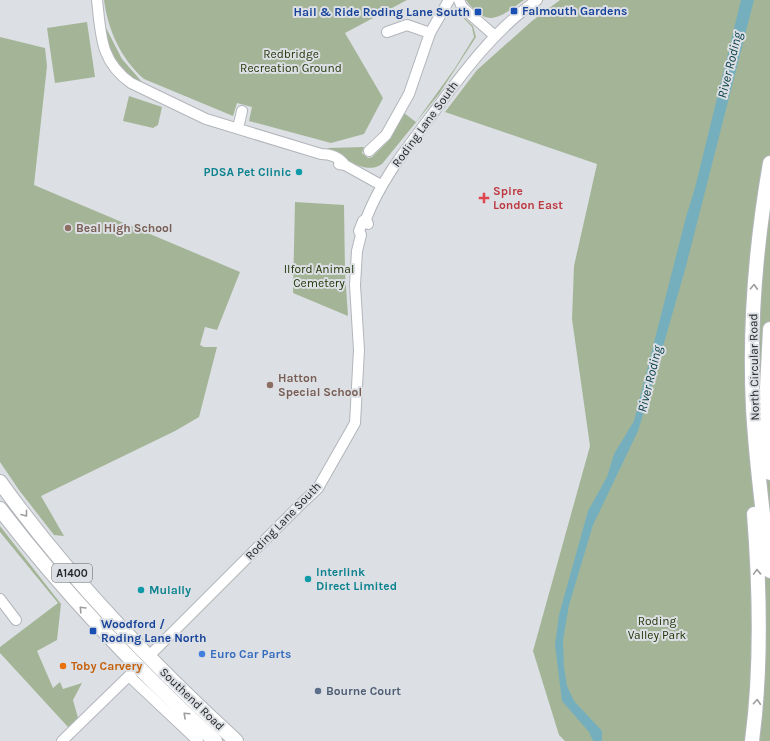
<svg xmlns="http://www.w3.org/2000/svg" width="770" height="741" viewBox="0 0 770 741" font-family="Karla,sans-serif">
<style>
.green{fill:#a4b597}
.water{fill:#75afbd}
.lines{fill:none;stroke-linecap:round;stroke-linejoin:round}
.minor-casing{stroke:#b2b5ba;stroke-width:12}
.highway-casing{stroke:#b2b5ba;stroke-width:16}
.minor{stroke:#fff;stroke-width:10}
.highway{stroke:#fff;stroke-width:14}
.oneway{stroke:#9d9d9e}
.transit-dot{fill:#1a4fb4;stroke:#dcdfe4;stroke-width:1.5}
.culture-dot{fill:#0f9aa8;stroke:#dcdfe4;stroke-width:1.5}
.health-dot{fill:#e0444e;stroke:#dcdfe4;stroke-width:1.5}
.education-dot{fill:#8d6e63;stroke:#dcdfe4;stroke-width:1.5}
.shop-dot{fill:#3f7fe0;stroke:#dcdfe4;stroke-width:1.5}
.food-dot{fill:#e8710a;stroke:#dcdfe4;stroke-width:1.5}
.service-dot{fill:#5c6f8a;stroke:#dcdfe4;stroke-width:1.5}
.labels{text-anchor:middle;stroke-width:4;stroke-linejoin:round;paint-order:stroke}
.shield{fill:#dcdfe4;stroke:#5c5e60;stroke-width:1}
.shield-label{font-size:11px;font-weight:bold;fill:#252628}
.transit-label{font-size:12px;font-weight:bold;fill:#164399;stroke:#dcdfe4;text-anchor:start}
.park-label{font-size:12px;fill:#223809;stroke:#dcdfe4}
.street-label{font-size:12px;fill:#252628;stroke:#dcdfe4}
.culture-label{font-size:12px;font-weight:bold;fill:#0d838f;stroke:#dcdfe4;text-anchor:start}
.health-label{font-size:12px;font-weight:bold;fill:#be3a42;stroke:#dcdfe4;text-anchor:start}
.education-label{font-size:12px;font-weight:bold;fill:#785e54;stroke:#dcdfe4;text-anchor:start}
.shop-label{font-size:12px;font-weight:bold;fill:#366cbe;stroke:#dcdfe4;text-anchor:start}
.food-label{font-size:12px;font-weight:bold;fill:#c56008;stroke:#dcdfe4;text-anchor:start}
.service-label{font-size:12px;font-weight:bold;fill:#4e5e75;stroke:#dcdfe4;text-anchor:start}
.water-label{font-size:13px;font-style:italic;fill:#003943;stroke:#dcdfe4}
</style>
<rect width="100%" height="100%" fill="#dcdfe4"/>
<path class="green" d="M104 0H407L345 33 383 98 364 134 331 143 249 121 252 107 237 103 233 116 144 79C121 59 108 30 104 0Z
M466 0H524C509 10 493 27 477 12 473 8 468 4 466 0Z
M560 0H770V741H565L559 735 533 651 590 446 572 319 574 266 597 164 445 112 477 70 532 21Z
M453 7 473 26 476 37 439 94 382 164C365 176 343 157 327 148L364 147 362 153 368 158 372 157 389 140 404 113 416 122 455 68 474 37 472 27Z
M87 22 95 77 55 83 47 28Z
M105 26 122 59 142 82 141 83C115 70 109 53 105 26Z
M0 37 45 48 47 66 34 185 240 272 217 330 205 327 200 345 204 347H217L199 417 175 431 41 496 64 536 54 535 19 490 0 462Z
M129 96 162 107 158 125 153 128 123 121Z
M295 202 344 205 345 272 348 316 293 293Z
M0 526 61 604 57 640 37 651 53 688 60 682 63 689 82 683 73 700 78 718 68 727 0 653V647L58 603 0 532Z"/>
<path class="water" d="M741 0H754L685 270 647 402 638 431 593 525 569 605 563 640 564 667 567 686 574 701 602 731V741H593L589 732 562 701 555 645 559 615 588 511 607 477 614 454 634 421 686 217 695 188Z"/>
<g class="lines">
<g class="minor-casing">
<path id="minor" d="M97 0C101 35 100 61 131 83L206 119 321 154C331 154 339 157 345 165
M459 0 462 7 495 36
M387 32 407 25 430 33
M238 128 242 111
M369 151 386 135 409 94 430 33 449 0
M339 164 345 165 381 185
M368 224 366 219C381 180 406 149 431 116 462 74 493 31 537 0
M0 599 16 620
M148 657 302 503 318 488 355 423 359 350 355 285 357 251 361 235 359 231 363 221 366 219
M129 676 198 741
M62 741 138 667"/>
</g>
<g class="highway-casing">
<path id="highway" d="M770 163C756 243 749 326 753 408 756 463 763 517 770 571
M770 329 766 407 770 473
M0 482C68 577 150 662 236 741
M0 509C64 593 137 669 215 741
M752 741C762 666 760 590 754 514"/>
</g>
<use href="#minor" class="minor"/>
<use href="#highway" class="highway"/>
</g>
<defs><path id="oneway-chevron" d="M-2-3.5L2.5 0L-2 3.5" fill="none" stroke-width="1.6" stroke-linecap="round" stroke-linejoin="round"/></defs>
<g class="oneway">
<use href="#oneway-chevron" transform="translate(754 287) rotate(-87)"/>
<use href="#oneway-chevron" transform="translate(25 514) rotate(52)"/>
<use href="#oneway-chevron" transform="translate(757 572) rotate(-92)"/>
<use href="#oneway-chevron" transform="translate(82 609) rotate(-134)"/>
<use href="#oneway-chevron" transform="translate(757 702) rotate(-86)"/>
<use href="#oneway-chevron" transform="translate(186 715) rotate(-137)"/>
</g>
<g class="transit-dot">
<rect x="510" y="7" width="8" height="8" rx="2"/>
<rect x="474" y="8" width="8" height="8" rx="2"/>
<rect x="89" y="627" width="8" height="8" rx="2"/>
</g>
<g class="culture-dot">
<circle cx="299" cy="172" r="4"/>
<circle cx="308" cy="579" r="4"/>
<circle cx="141" cy="590" r="4"/>
</g>
<path class="health-dot" d="M482 192h4v4h4v4h-4v4h-4v-4h-4v-4h4z"/>
<g class="education-dot">
<circle cx="68" cy="228" r="4"/>
<circle cx="270" cy="385" r="4"/>
</g>
<circle class="shop-dot" cx="202" cy="654" r="4"/>
<circle class="food-dot" cx="63" cy="666" r="4"/>
<circle class="service-dot" cx="318" cy="691" r="4"/>
<g class="labels">
<rect class="shield" x="52" y="564" width="40" height="18" rx="3"/>
<g class="shield-label">
<text x="72" y="577">A1400</text>
</g>
<g class="transit-label">
<text x="522" y="15">Falmouth Gardens</text>
<text x="470" y="16" text-anchor="end">Hail &amp; Ride Roding Lane South</text>
<text x="101" y="628">Woodford /<tspan x="101" dy="14">Roding Lane North</tspan></text>
</g>
<g class="park-label">
<text x="291" y="58">Redbridge<tspan x="291" dy="14">Recreation Ground</tspan></text>
<text x="319" y="273">Ilford Animal<tspan x="319" dy="14">Cemetery</tspan></text>
<text x="657" y="625">Roding<tspan x="657" dy="14">Valley Park</tspan></text>
</g>
<g class="street-label">
<text transform="translate(425 124) rotate(-54)" y="4">Roding Lane South</text>
<text transform="translate(754 367) rotate(-91)" y="4">North Circular Road</text>
<text transform="translate(283 521) rotate(-46)" y="4">Roding Lane South</text>
<text transform="translate(192 699) rotate(44)" y="4">Southend Road</text>
</g>
<g class="culture-label">
<text x="291" y="176" text-anchor="end">PDSA Pet Clinic</text>
<text x="316" y="576">Interlink<tspan x="316" dy="14">Direct Limited</tspan></text>
<text x="149" y="594">Mulally</text>
</g>
<g class="health-label">
<text x="493" y="195">Spire<tspan x="493" dy="14">London East</tspan></text>
</g>
<g class="education-label">
<text x="76" y="232">Beal High School</text>
<text x="278" y="382">Hatton<tspan x="278" dy="14">Special School</tspan></text>
</g>
<g class="shop-label">
<text x="210" y="658">Euro Car Parts</text>
</g>
<g class="food-label">
<text x="71" y="670">Toby Carvery</text>
</g>
<g class="service-label">
<text x="326" y="695">Bourne Court</text>
</g>
<g class="water-label">
<text transform="translate(729 65) rotate(-76)" y="5">River Roding</text>
<text transform="translate(649 379) rotate(-76)" y="5">River Roding</text>
</g>
</g>
</svg>
